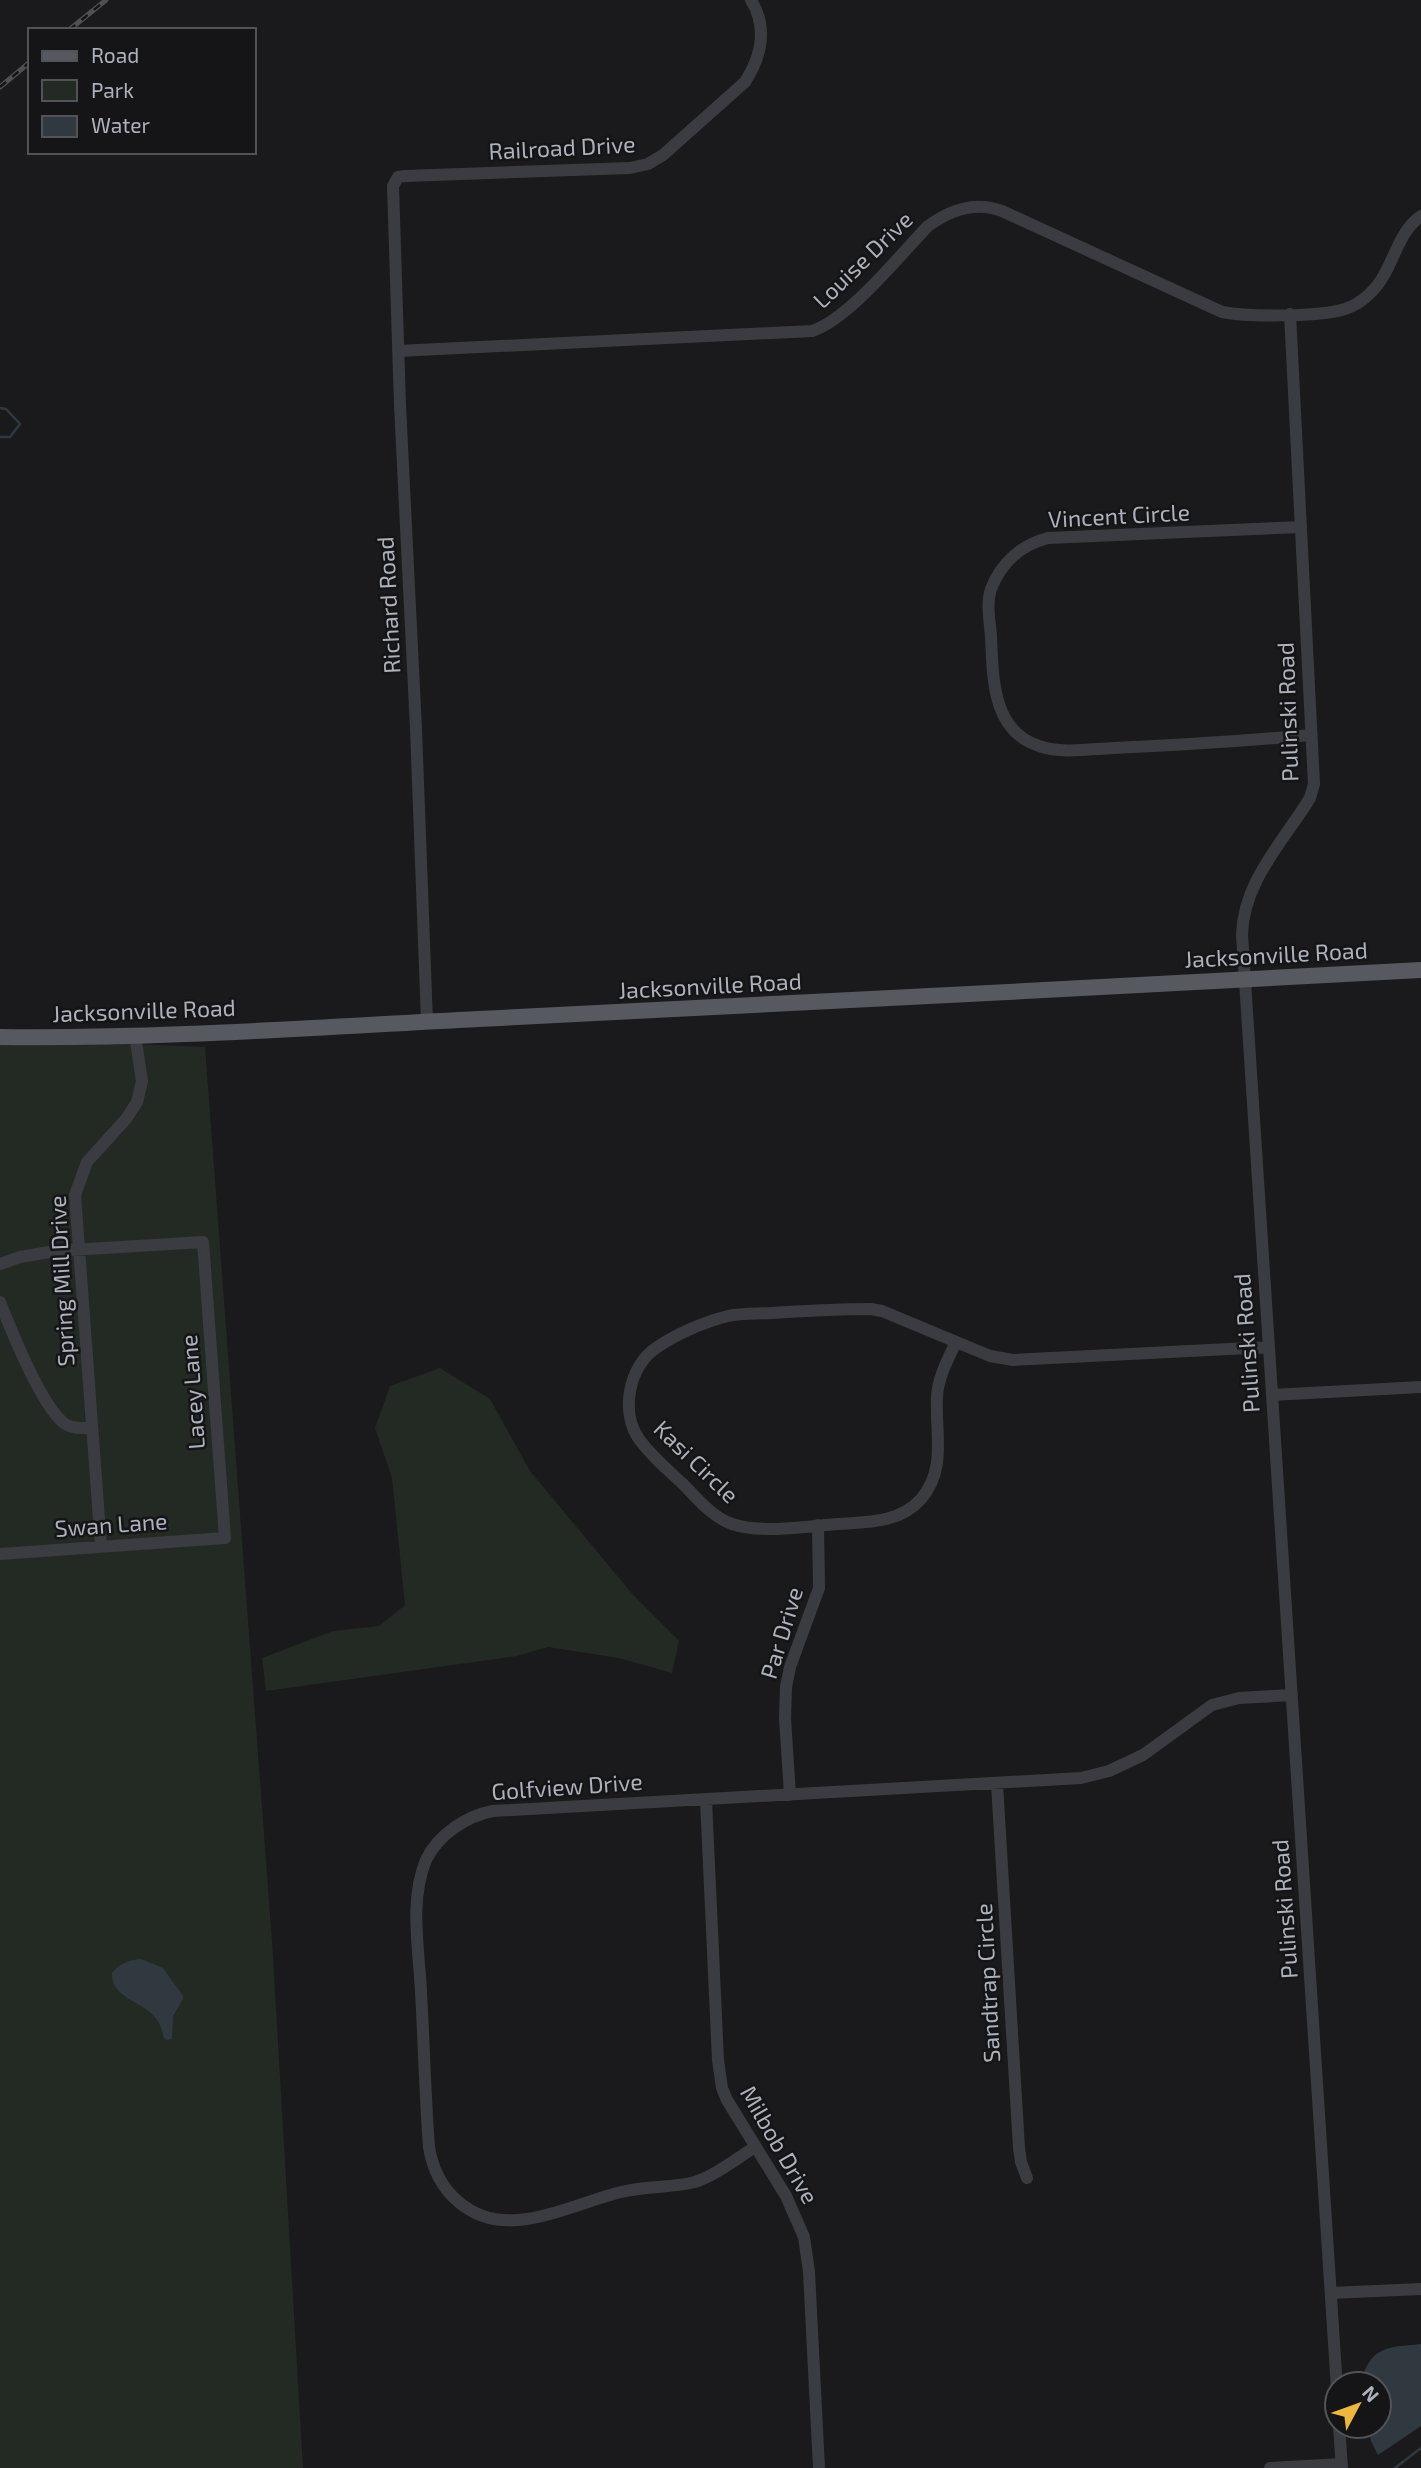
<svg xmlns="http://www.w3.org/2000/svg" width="1421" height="2468" viewBox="0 0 1421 2468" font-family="'Exo 2',sans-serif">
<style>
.green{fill:#222a23}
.water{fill:#303940}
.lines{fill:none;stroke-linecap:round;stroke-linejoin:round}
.stream{stroke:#303940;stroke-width:2.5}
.minor{stroke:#3b3c41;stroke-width:12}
.major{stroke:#575960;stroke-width:16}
.rail-casing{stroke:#4e5056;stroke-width:5}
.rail{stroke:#151517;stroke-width:2.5;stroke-dasharray:8;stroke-linecap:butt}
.labels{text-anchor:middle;stroke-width:5;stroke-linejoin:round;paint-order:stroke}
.street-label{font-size:23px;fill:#adb1bb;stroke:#151517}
</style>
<rect width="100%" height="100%" fill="#1a1a1c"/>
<path class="green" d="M0 1038 205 1047 272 1941 303 2468H0Z
M440 1368 490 1399 530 1471 634 1596 679 1641 672 1673 619 1658 548 1647 517 1656 266 1691 262 1658 333 1631 379 1626 405 1605 392 1478 375 1428 390 1386Z"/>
<path class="water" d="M141 1959 163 1968 183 1996V1999L173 2016 172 2039 166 2040 163 2036C160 2000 111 2005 112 1973 120 1963 129 1960 141 1959Z
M1421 2344V2426L1378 2455 1371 2441 1368 2426H1379V2384H1362C1361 2377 1363 2374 1366 2368 1377 2344 1398 2347 1421 2344Z"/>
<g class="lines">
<path class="stream" d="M0 408 6 409 20 424 10 437H0
M1395 2468 1421 2448"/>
<path class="minor" d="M1290 314 1314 784 1310 798C1283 842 1243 882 1242 935L1337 2389
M398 351 812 331C849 319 899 256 928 226 950 210 976 201 1002 211L1222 312C1248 317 1319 317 1345 309 1361 304 1376 290 1384 275 1396 254 1401 230 1421 216
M1301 527 1048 538C1021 545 1001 563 991 589 986 604 990 622 991 637 993 678 992 731 1039 746 1062 754 1090 749 1114 748 1179 745 1245 741 1311 735
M427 1022 416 729 400 405 393 186 398 177 405 176 630 168 648 164 663 155 745 82C761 57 768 28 751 0
M0 1264 20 1257 55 1251 203 1242 225 1538 0 1554
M0 1302C11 1330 42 1407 65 1424 73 1429 83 1428 92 1428
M956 1342C948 1359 938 1377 937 1397 935 1432 947 1469 921 1499 900 1523 868 1522 838 1524 807 1526 761 1534 732 1524 712 1517 698 1499 683 1484 668 1470 651 1456 639 1439 620 1412 629 1366 656 1348 676 1334 704 1322 728 1316 742 1313 757 1314 771 1313 804 1311 838 1309 871 1309L882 1311 990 1356 1013 1360 1269 1347
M1272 1395 1421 1387
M101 1546 75 1195 87 1162 126 1119 137 1102 142 1081 135 1035
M997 1784 1019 2148 1021 2162 1027 2178
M790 1795 785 1718 786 1687 790 1667 819 1588 818 1525
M706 1800 718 2060 722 2088 727 2100 786 2196 804 2237 809 2272 819 2468
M755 2147C736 2159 716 2175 695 2182 671 2188 645 2186 621 2192 589 2200 549 2218 518 2220 471 2224 436 2192 429 2147 425 2095 424 2044 421 1992 419 1949 409 1901 426 1860 438 1835 466 1816 493 1811L1081 1778 1109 1771 1143 1755 1212 1705 1239 1698 1292 1695
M1331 2293 1421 2289
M1339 2426 1342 2468
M1270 2468 1342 2464"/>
<path class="major" d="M0 1037C159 1039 319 1027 479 1019 793 1005 1107 986 1421 970"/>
<g class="rail-casing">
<path id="rail" d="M69 30 106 0
M0 87 30 62"/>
</g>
<use href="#rail" class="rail"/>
</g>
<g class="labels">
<g class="street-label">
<text transform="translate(562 148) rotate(-3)" y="8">Railroad Drive</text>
<text transform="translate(863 260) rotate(-44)" y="8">Louise Drive</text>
<text transform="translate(1119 516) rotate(-3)" y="8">Vincent Circle</text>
<text transform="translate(389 605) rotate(-93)" y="8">Richard Road</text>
<text transform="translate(1288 712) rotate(-92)" y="8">Pulinski Road</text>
<text transform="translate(1276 955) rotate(-3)" y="8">Jacksonville Road</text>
<text transform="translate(710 986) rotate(-3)" y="8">Jacksonville Road</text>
<text transform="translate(144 1011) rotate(-2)" y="8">Jacksonville Road</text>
<text transform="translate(62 1281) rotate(-93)" y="8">Spring Mill Drive</text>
<text transform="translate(1247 1343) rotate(-94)" y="8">Pulinski Road</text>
<text transform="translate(193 1392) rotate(-94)" y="8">Lacey Lane</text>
<text transform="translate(696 1462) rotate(44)" y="8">Kasi Circle</text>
<text transform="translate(111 1525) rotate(-4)" y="8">Swan Lane</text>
<text transform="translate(782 1633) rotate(-73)" y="8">Par Drive</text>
<text transform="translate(567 1787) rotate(-4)" y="8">Golfview Drive</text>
<text transform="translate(1285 1909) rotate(-94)" y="8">Pulinski Road</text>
<text transform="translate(988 1983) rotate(-93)" y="8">Sandtrap Circle</text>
<text transform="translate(779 2145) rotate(60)" y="8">Milbob Drive</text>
</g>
</g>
<rect x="28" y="28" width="228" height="126" fill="#151517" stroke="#525359" stroke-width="2"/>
<rect x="42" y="51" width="35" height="10" fill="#575960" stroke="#525359" stroke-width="2"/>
<text x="91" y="63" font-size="21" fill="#adb1bb">Road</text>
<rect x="42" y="80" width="35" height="21" fill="#222a23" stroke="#525359" stroke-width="2"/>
<text x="91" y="98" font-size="21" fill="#adb1bb">Park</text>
<rect x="42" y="116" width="35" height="21" fill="#303940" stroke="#525359" stroke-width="2"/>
<text x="91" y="133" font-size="21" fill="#adb1bb">Water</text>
<g transform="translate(1358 2405) rotate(49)"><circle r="33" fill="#151517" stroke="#525359" stroke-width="2"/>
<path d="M0-5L12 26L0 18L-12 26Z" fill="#eeb740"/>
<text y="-10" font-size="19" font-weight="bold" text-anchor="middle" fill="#adb1bb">N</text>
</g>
</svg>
